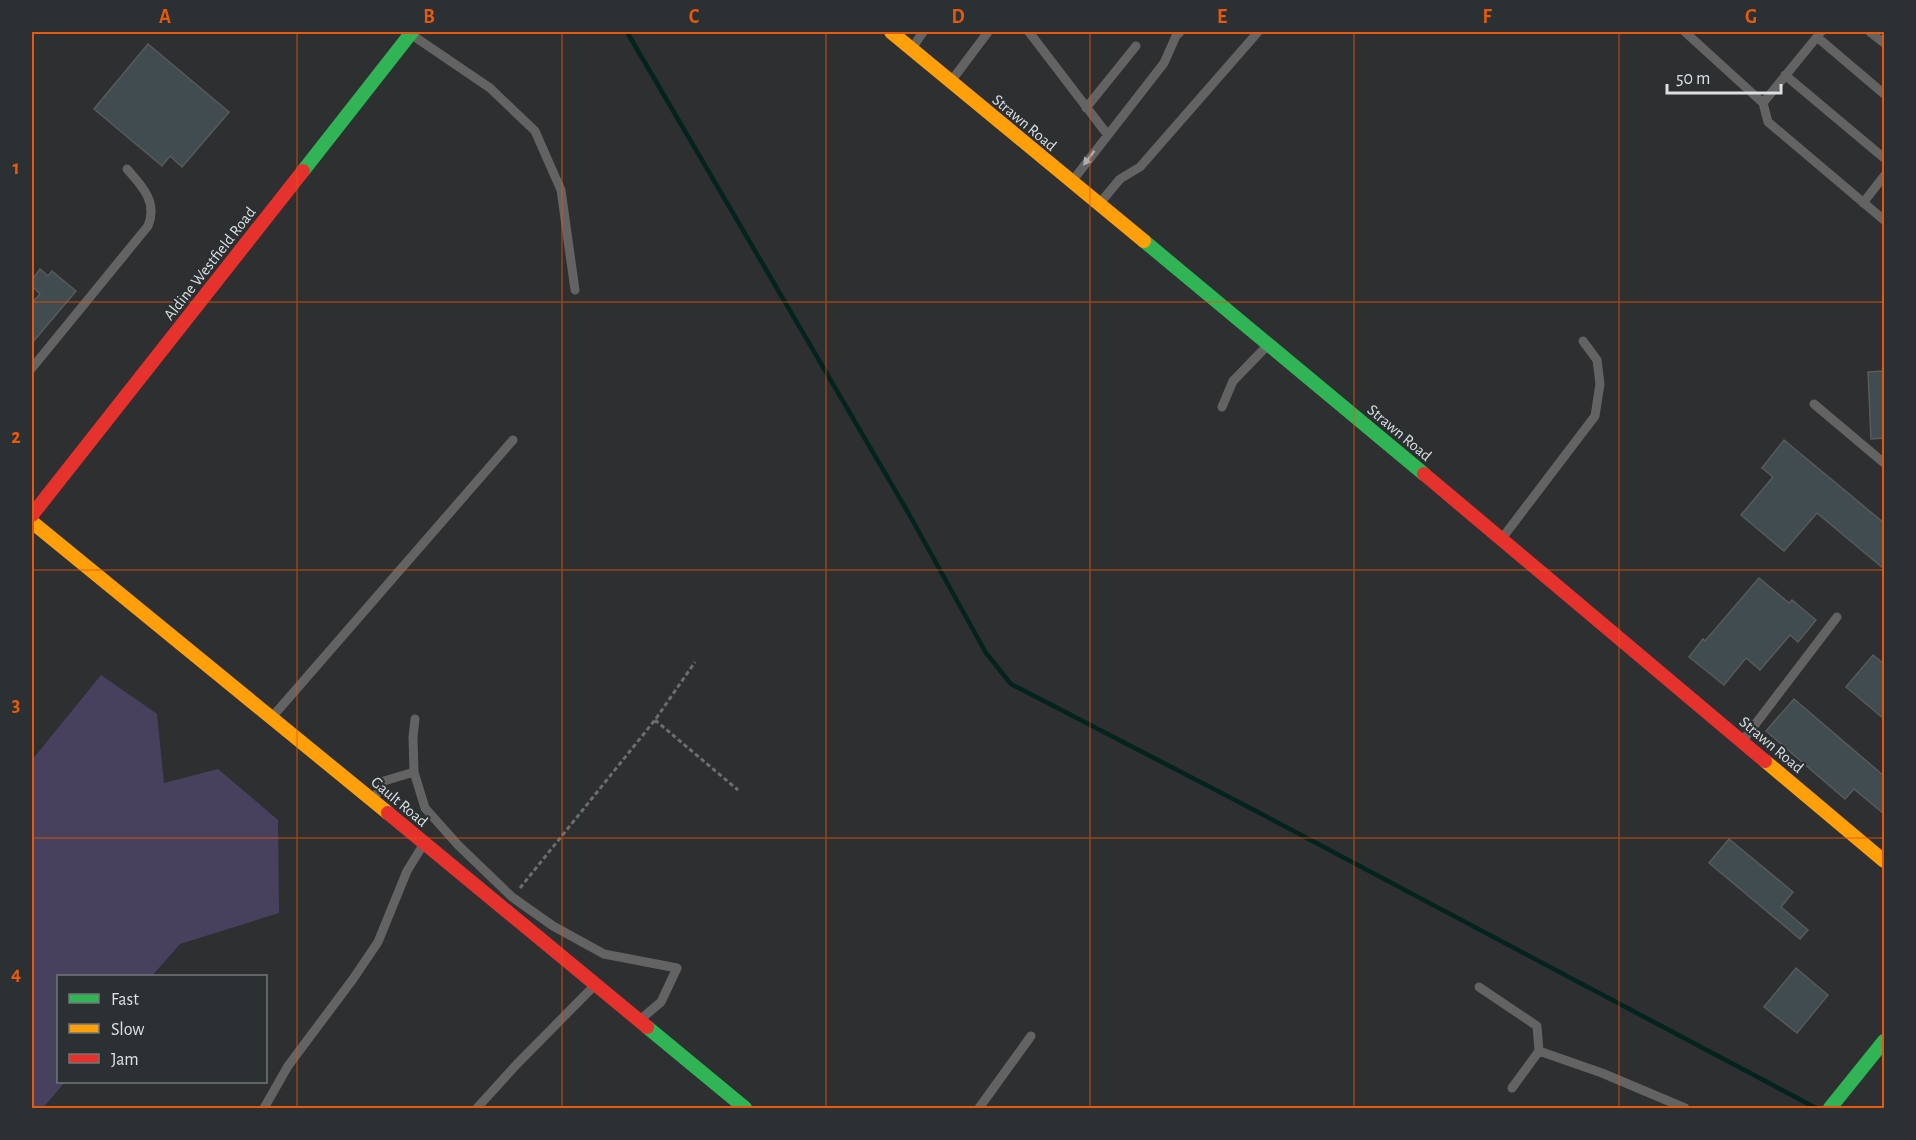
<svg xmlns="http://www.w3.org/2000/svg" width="1916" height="1140" viewBox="0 0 1916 1140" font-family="'Alegreya Sans',sans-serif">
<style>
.green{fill:#48415d}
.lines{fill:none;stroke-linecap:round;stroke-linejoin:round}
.stream{stroke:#04231f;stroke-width:4.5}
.building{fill:#404c4f;stroke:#585a5b;stroke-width:1.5}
.path{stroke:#6c6d6e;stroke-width:3;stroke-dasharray:4.5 3;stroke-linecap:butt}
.lane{stroke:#636364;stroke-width:9}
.fast{stroke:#30b455;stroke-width:14}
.slow{stroke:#ff9f0a;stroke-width:14}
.jam{stroke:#e5322d;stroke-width:14}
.oneway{fill:#acaeb0}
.grid{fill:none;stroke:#e8590c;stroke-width:1.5;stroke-opacity:0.55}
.labels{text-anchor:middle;stroke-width:4.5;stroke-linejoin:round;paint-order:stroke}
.street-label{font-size:16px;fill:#dde0e2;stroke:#2b3033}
.neatline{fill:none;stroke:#e8590c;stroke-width:2}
.grid-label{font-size:20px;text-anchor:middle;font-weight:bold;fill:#e8590c}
</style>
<rect width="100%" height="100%" fill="#2d2f31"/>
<path class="green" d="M101 675 157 714 164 783 218 769 278 820 279 913 180 944 152 976H58V1082H65L43 1108H32V760Z"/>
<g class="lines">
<path class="stream" d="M627 32 909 514 986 653 1011 684 1237 801 1816 1108"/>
</g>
<path class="building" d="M148 44 229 112 182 167 170 156 162 166 94 109Z
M40 269 48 276 52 271 76 291 32 343V303L40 294 32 286V280Z
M1884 371V438L1871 439 1868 372Z
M1784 440 1884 523V569L1817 513 1784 551 1741 515 1773 477 1762 468Z
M1759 578 1789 603 1792 600 1816 620 1798 642 1790 635 1760 670 1746 658 1724 685 1689 657 1703 639 1705 641Z
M1873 655 1884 664V719L1846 687Z
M1794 699 1884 776V814L1854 789 1845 799 1766 731Z
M1729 839 1793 892 1781 907 1808 930 1800 939 1709 863Z
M1796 968 1828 995 1797 1033 1764 1007Z"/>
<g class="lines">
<path class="path" d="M655 720 738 790
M520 888 655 720 695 662"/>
<path class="lane" d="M1029 32 1107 134
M1685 32 1763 103
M1821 32 1763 103 1768 122 1884 220
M1870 32 1884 43
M412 35 490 88 535 131 561 190 575 290
M1817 37 1884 94
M913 47 923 32
M1785 75 1884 158
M952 80 988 32
M1086 108 1136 46
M1073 180 1164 63 1176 36 1180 32
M1100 203 1120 179 1140 167 1258 32
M1863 203 1884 176
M32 368 148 226C158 202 142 186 127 169
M1814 404 1884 463
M1222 407 1233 381 1267 346
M1503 537 1595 416 1600 384 1597 360 1583 341
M273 716 513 440
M415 719 413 737 414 772 425 808 458 845 512 897 553 926 604 954 677 968 661 1002 641 1019
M1744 739 1837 617
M374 799 384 781 414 772
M1479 987 1537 1026 1539 1051
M1512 1088 1539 1051 1602 1073 1685 1108
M264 1108 288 1066 353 979 378 942 407 871 423 845
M477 1108 517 1064 594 986
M979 1108 1031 1036"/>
<path class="fast" d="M303 171 412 32
M1144 241 1424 474
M647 1027 745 1108
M1830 1108 1884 1041"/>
<path class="slow" d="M891 32 1144 241
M32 522 388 813
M1765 761 1884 861"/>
<path class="jam" d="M1424 474 1765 761
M32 515 303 171
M388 813 647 1027"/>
</g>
<defs><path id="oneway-solid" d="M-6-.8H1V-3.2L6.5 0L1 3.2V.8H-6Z" transform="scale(1.5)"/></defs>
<use class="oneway" href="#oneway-solid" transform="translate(1089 158) rotate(127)"/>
<path class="grid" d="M297 32V1108M562 32V1108M826 32V1108M1090 32V1108M1354 32V1108M1619 32V1108M32 302H1884M32 570H1884M32 838H1884"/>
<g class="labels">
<g class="street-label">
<text transform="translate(1025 122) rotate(40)" y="6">Strawn Road</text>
<text transform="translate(209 263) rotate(-52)" y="6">Aldine Westfield Road</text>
<text transform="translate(1400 432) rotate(40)" y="6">Strawn Road</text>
<text transform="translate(1772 744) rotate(40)" y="6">Strawn Road</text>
<text transform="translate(400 801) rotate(40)" y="6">Gault Road</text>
</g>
</g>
<rect width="1916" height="1140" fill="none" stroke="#2b3033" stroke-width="66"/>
<rect x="57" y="975" width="210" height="108" fill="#2b3033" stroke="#727679" stroke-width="1.5"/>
<rect x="69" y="994" width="30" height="9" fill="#30b455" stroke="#727679" stroke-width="1.5"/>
<text x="111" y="1005" font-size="18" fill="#dde0e2">Fast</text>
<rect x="69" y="1024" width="30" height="9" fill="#ff9f0a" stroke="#727679" stroke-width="1.5"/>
<text x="111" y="1035" font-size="18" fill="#dde0e2">Slow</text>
<rect x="69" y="1054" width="30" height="9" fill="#e5322d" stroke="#727679" stroke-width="1.5"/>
<text x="111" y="1065" font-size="18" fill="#dde0e2">Jam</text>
<path d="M1667 84v9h114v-9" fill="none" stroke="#dde0e2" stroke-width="3"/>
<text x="1676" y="84" font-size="18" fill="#dde0e2" stroke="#2b3033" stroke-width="4.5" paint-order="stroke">50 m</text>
<rect x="33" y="33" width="1850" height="1074" class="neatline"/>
<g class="grid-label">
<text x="165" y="23">A</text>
<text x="429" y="23">B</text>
<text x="694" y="23">C</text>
<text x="958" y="23">D</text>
<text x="1222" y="23">E</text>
<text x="1487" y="23">F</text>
<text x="1751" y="23">G</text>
<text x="16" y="174">1</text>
<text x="16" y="443">2</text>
<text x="16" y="711">3</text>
<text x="16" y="980">4</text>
</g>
</svg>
